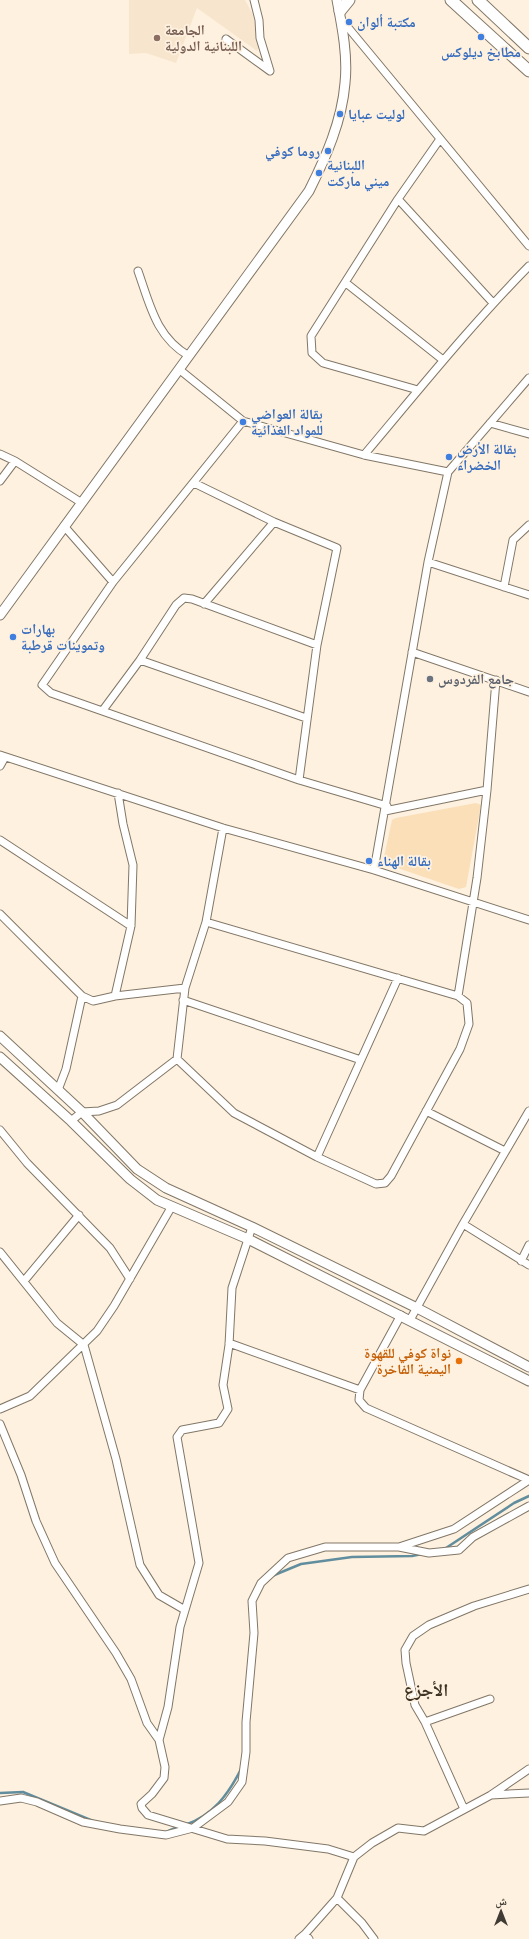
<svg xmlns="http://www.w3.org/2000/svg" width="529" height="1939" viewBox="0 0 529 1939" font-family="Overpass,'Noto Naskh Arabic',sans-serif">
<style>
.built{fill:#f7e6cd}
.green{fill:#fadfb9}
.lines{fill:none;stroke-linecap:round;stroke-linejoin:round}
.stream{stroke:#618e9e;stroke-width:2.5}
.street-casing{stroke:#827767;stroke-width:9}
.secondary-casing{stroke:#827767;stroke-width:11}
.primary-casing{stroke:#827767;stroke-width:13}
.street{stroke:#fff;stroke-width:7}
.secondary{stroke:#fff;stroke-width:9}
.primary{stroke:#fff;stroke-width:11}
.shop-dot{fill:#3f7fe0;stroke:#fef1df;stroke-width:1.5}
.education-dot{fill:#8d6e63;stroke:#fef1df;stroke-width:1.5}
.worship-dot{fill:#6b7280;stroke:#fef1df;stroke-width:1.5}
.food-dot{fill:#e8710a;stroke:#fef1df;stroke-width:1.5}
.labels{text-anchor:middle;stroke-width:3.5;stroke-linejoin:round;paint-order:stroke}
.shop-label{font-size:14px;font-weight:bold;fill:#366cbe;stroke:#fef1df;text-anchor:start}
.education-label{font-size:14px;font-weight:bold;fill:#785e54;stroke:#fef1df;text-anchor:start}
.worship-label{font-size:14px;font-weight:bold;fill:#5b616d;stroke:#fef1df;text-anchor:start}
.food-label{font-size:14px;font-weight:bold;fill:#c56008;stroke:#fef1df;text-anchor:end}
.district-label{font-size:18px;font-weight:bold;fill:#3f3526;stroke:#fef1df}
</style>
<rect width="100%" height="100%" fill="#fef1df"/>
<path class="built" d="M129 0H245L253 15 259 47 257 51 197 8 176 63 146 53 129 54Z"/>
<path class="green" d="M476 803 481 805 466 887 459 889 386 864 384 857 392 820 396 818Z"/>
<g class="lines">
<path class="stream" d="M446 1548 514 1503 529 1496
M272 1576 301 1564 352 1557 412 1556 422 1554
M0 1793 23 1792 93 1821
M185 1825C213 1815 228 1795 241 1769
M166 1832 180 1826"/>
<g class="street-casing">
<path id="street" d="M341 19 529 246
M226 39 270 71 260 38 259 20 254 0
M398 199 493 303
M138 271C150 305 156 337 189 356
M346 283 443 360
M180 370 243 421 364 455 448 472
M418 390 323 363 312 353 311 336 398 199 440 139
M243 421 113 582 42 685 51 693 299 780 387 806
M490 423 529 434
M0 454 15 461 82 503
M364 455C418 391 470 326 529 266
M0 481 15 461
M194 483 274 522 337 548 317 645 299 780
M64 526 113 582
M428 562 529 595
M504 587 513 540 529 525
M204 604 274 522
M412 652 529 692
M140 660 306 718
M103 710 140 660 176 605 184 598 192 599 317 645
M0 755 223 828 374 870 529 920
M0 766 5 757
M385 811 487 790
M0 840 131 926
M374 870 428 562 448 472 529 378
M0 914 82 996 93 1001 115 996 185 988
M115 996 131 926 133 865 123 824 118 793
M458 996 477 878 487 790 496 680
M183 1000 361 1060
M177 1059 185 988 206 922 223 828
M58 1090 66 1069 82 996
M426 1111 505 1151
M71 1121 82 1112 99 1111 117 1105 177 1059 234 1113 317 1157 376 1184 385 1183 391 1176 460 1049 469 1024 467 1003 458 996 206 922
M0 1130 27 1163 110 1248 130 1279
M317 1157 398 978
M463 1224 529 1265
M252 1227 232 1288 229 1345 223 1385 228 1409 219 1423 182 1430 177 1437 199 1563 180 1627 168 1707 159 1740 165 1767 164 1778 152 1794 141 1804 142 1808 148 1815 227 1839 265 1841 328 1849 354 1857 372 1843 398 1828 424 1831 491 1795 529 1769
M0 1252 57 1323 84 1345 116 1459 140 1565 159 1595 185 1610
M521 1261 529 1245
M24 1281 79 1215
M401 1315 360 1390 359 1400 366 1408 529 1480
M410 1320 463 1224 529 1111
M229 1343 360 1390
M0 1409 30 1396 97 1331 114 1306 172 1206
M0 1424 21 1475 36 1521 55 1563 116 1653 131 1679 147 1723 159 1740
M399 1547 454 1529 529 1480
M425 1722 490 1699
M491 1795 529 1793
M0 1801 21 1798 37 1802 83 1822 120 1829 166 1835 193 1828 228 1802 242 1782 246 1752V1722L254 1633 252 1601 261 1583 288 1558 325 1547H399L429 1553 459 1550 473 1537 529 1506
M464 1809 425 1722 415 1705 406 1663 405 1650 413 1636 429 1625 474 1606 529 1589
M354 1857 337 1898 362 1923 374 1939
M305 1934 337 1898
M299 1939 305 1934 309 1939"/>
</g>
<g class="secondary-casing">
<path id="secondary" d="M0 615 309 191C326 157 342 121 345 83 348 56 342 26 337 0
M0 1036 82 1112 137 1169 166 1188 252 1227 417 1308 529 1367
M0 1057 71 1121 130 1179 157 1200 248 1239 529 1381"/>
</g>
<g class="primary-casing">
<path id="primary" d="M451 0 529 71
M478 0 529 48
M340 11 349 0"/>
</g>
<use href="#street" class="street"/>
<use href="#secondary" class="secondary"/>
<use href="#primary" class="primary"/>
</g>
<g class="shop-dot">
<circle cx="349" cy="22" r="4"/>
<circle cx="481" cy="37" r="4"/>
<circle cx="340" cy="114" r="4"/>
<circle cx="328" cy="151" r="4"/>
<circle cx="319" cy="173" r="4"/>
<circle cx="243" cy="422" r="4"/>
<circle cx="449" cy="457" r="4"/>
<circle cx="13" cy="637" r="4"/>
<circle cx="369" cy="861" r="4"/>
</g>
<circle class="education-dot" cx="157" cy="38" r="4"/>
<circle class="worship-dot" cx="430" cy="679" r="4"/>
<circle class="food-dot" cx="459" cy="1361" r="4"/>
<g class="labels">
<g class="shop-label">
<text x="357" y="27">مكتبة ألوان</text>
<text x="481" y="57" text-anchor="middle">مطابخ ديلوكس</text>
<text x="348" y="119">لوليت عبايا</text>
<text x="320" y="156" text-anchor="end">روما كوفي</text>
<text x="327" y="170">اللبنانية<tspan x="327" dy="16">ميني ماركت</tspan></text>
<text x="251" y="419">بقالة العواضي<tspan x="251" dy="16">للمواد الغذائية</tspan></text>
<text x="457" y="454">بقالة الأرض<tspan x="457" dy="16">الخضراء</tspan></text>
<text x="21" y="634">بهارات<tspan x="21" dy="16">وتموينات قرطبة</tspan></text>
<text x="377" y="866">بقالة الهناء</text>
</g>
<g class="education-label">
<text x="165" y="35">الجامعة<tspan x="165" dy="16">اللبنانية الدولية</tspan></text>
</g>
<g class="worship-label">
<text x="438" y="684">جامع الفردوس</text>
</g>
<g class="food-label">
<text x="451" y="1358">نواة كوفي للقهوة<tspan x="451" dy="16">اليمنية الفاخرة</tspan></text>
</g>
<g class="district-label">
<text x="426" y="1696">الأجزع</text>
</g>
</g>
<g transform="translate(501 1911)" stroke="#fef1df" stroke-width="3" paint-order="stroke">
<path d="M0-3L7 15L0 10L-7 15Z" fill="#403b34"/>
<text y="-6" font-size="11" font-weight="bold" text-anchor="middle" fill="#403b34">ش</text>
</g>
</svg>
